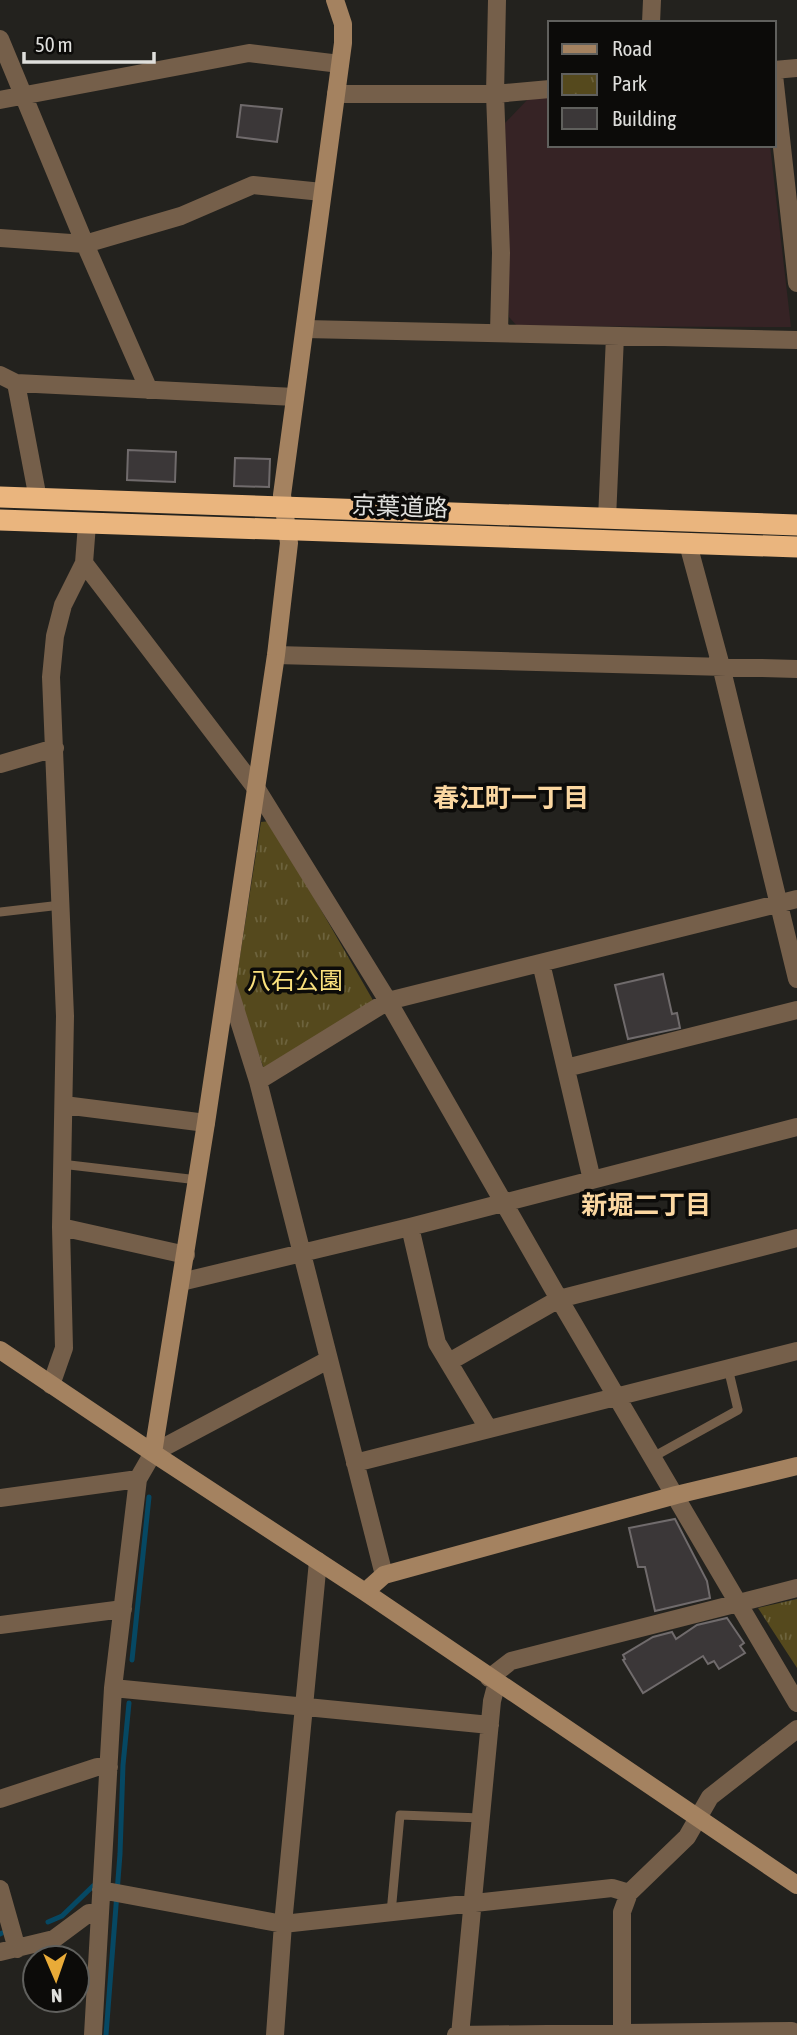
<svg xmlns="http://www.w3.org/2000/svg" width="797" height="2035" viewBox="0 0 797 2035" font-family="'Asap Condensed','Noto Sans JP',sans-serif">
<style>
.education{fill:#362325}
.park{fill:url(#park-tufts)}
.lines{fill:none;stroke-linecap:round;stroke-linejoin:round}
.stream{stroke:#064863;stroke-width:5}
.building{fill:#3b3738;stroke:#706b6c;stroke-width:2}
.lane{stroke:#755f4a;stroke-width:9}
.street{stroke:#755f4a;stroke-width:18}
.secondary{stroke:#a48260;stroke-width:18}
.highway{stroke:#eab57e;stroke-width:21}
.labels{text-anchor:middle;stroke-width:7;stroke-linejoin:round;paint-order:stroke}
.street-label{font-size:24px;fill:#dfdfdc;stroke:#0c0b09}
.park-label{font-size:24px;fill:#fbe17d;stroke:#0c0b09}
.neighbourhood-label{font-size:26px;font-weight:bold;fill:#fbd7a1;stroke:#0c0b09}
</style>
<defs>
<pattern id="park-tufts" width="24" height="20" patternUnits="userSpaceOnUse" patternTransform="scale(1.75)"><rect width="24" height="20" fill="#55491d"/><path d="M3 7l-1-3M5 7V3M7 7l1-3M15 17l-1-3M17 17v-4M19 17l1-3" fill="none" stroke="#6d633d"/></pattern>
</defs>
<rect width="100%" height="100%" fill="#23221e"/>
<path class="education" d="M550 97V145H770L791 327 517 326 509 317 505 123 529 98Z"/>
<path class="park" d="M270 821 374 1002 264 1069 235 988 261 822Z
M797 1599V1668L758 1608Z"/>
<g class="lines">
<path class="stream" d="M132 1660 149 1497
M48 1922 62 1916 93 1886
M0 1934 2 1933
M106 2035 120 1854 123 1765 129 1703"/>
</g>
<path class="building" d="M241 105 282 109 277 142 237 137Z
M128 450 176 452 175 482 127 480Z
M235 458 270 459 269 487 234 486Z
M663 974 672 1014 677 1013 680 1028 628 1039 615 985Z
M675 1519 707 1581 710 1598 655 1611 645 1567H638L629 1528Z
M727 1618 744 1643 740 1646 745 1653 719 1669 714 1661 708 1664 703 1656 643 1693 623 1660 625 1659 623 1655 653 1637 672 1632 676 1639 697 1625Z"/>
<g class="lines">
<path class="lane" d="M0 912 61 905
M61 1164 198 1180
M653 1457 738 1410 728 1368
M391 1913 400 1815 481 1818"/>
<path class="street" d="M497 0 495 94 501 253 499 332
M651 23 652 0
M0 39 85 244 149 390
M774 70 797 68
M774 75 797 283
M336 94H495L550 89
M0 100 249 53 340 64
M0 238 85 244 181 216 253 185 322 192
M305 329 797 340
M0 375 16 383 295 397
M16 383 38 499
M607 519 615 336
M87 524 84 563 258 791 388 1001 559 1299 797 1703
M688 544 721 666 797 979
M276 655 797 669
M0 764 55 748
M541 963 592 1180
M228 986 258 1081 384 1575
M566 1068 797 1010
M258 1081 388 1001 797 899
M64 1105 206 1123
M61 1227 186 1255
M410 1227 437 1343 488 1428
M181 1282 410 1227 797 1127
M449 1362 559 1299 797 1238
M51 1385 64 1348 61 1227 65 1016 51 677 55 636 63 605 84 563
M355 1463 797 1351
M0 1498 138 1479
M0 1625 123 1609
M489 1678 511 1661 797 1588
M113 1688 490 1725
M0 1799 97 1767H109
M0 1889 17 1949
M101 1890 283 1924 612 1888 629 1893
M0 1952 54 1939 89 1913H100
M93 2035 113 1688 138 1479 153 1453 328 1360
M275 2035 283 1924 318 1561
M456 2035 792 2031
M460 2035 492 1701 497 1682
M622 2035V1912L629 1893 687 1837 710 1797 797 1729"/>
<path class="secondary" d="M0 1350 153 1453 365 1592 797 1885
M153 1453 206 1123 276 655 289 543 282 495 343 43V24L335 0
M365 1592 384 1575 676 1495 797 1466"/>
<path class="highway" d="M0 497 797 525
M0 520 797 547"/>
</g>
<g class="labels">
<g class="street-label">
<text transform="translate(400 507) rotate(2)" y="8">京葉道路</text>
</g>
<g class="park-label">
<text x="295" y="989">八石公園</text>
</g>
<g class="neighbourhood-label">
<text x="511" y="807">春江町一丁目</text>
<text x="646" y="1214">新堀二丁目</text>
</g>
</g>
<rect x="548" y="21" width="228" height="126" fill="#0c0b09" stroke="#60605d" stroke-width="2"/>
<rect x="562" y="44" width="35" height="10" fill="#a48260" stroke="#60605d" stroke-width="2"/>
<text x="612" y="56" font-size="21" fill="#dfdfdc">Road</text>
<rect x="562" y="74" width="35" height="21" fill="url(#park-tufts)" stroke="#60605d" stroke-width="2"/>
<text x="612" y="91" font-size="21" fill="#dfdfdc">Park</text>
<rect x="562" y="108" width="35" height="21" fill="#3b3738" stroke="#60605d" stroke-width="2"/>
<text x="612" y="126" font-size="21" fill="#dfdfdc">Building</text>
<g transform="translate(56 1979) rotate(178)"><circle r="33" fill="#0c0b09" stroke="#60605d" stroke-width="2"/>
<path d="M0-5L12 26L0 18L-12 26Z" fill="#e9ab38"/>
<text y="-10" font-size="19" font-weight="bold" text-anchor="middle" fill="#dfdfdc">N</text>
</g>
<path d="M24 52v10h130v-10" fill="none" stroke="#dfdfdc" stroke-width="3.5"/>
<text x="35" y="52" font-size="21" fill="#dfdfdc" stroke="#0c0b09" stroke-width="5" paint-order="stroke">50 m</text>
</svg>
